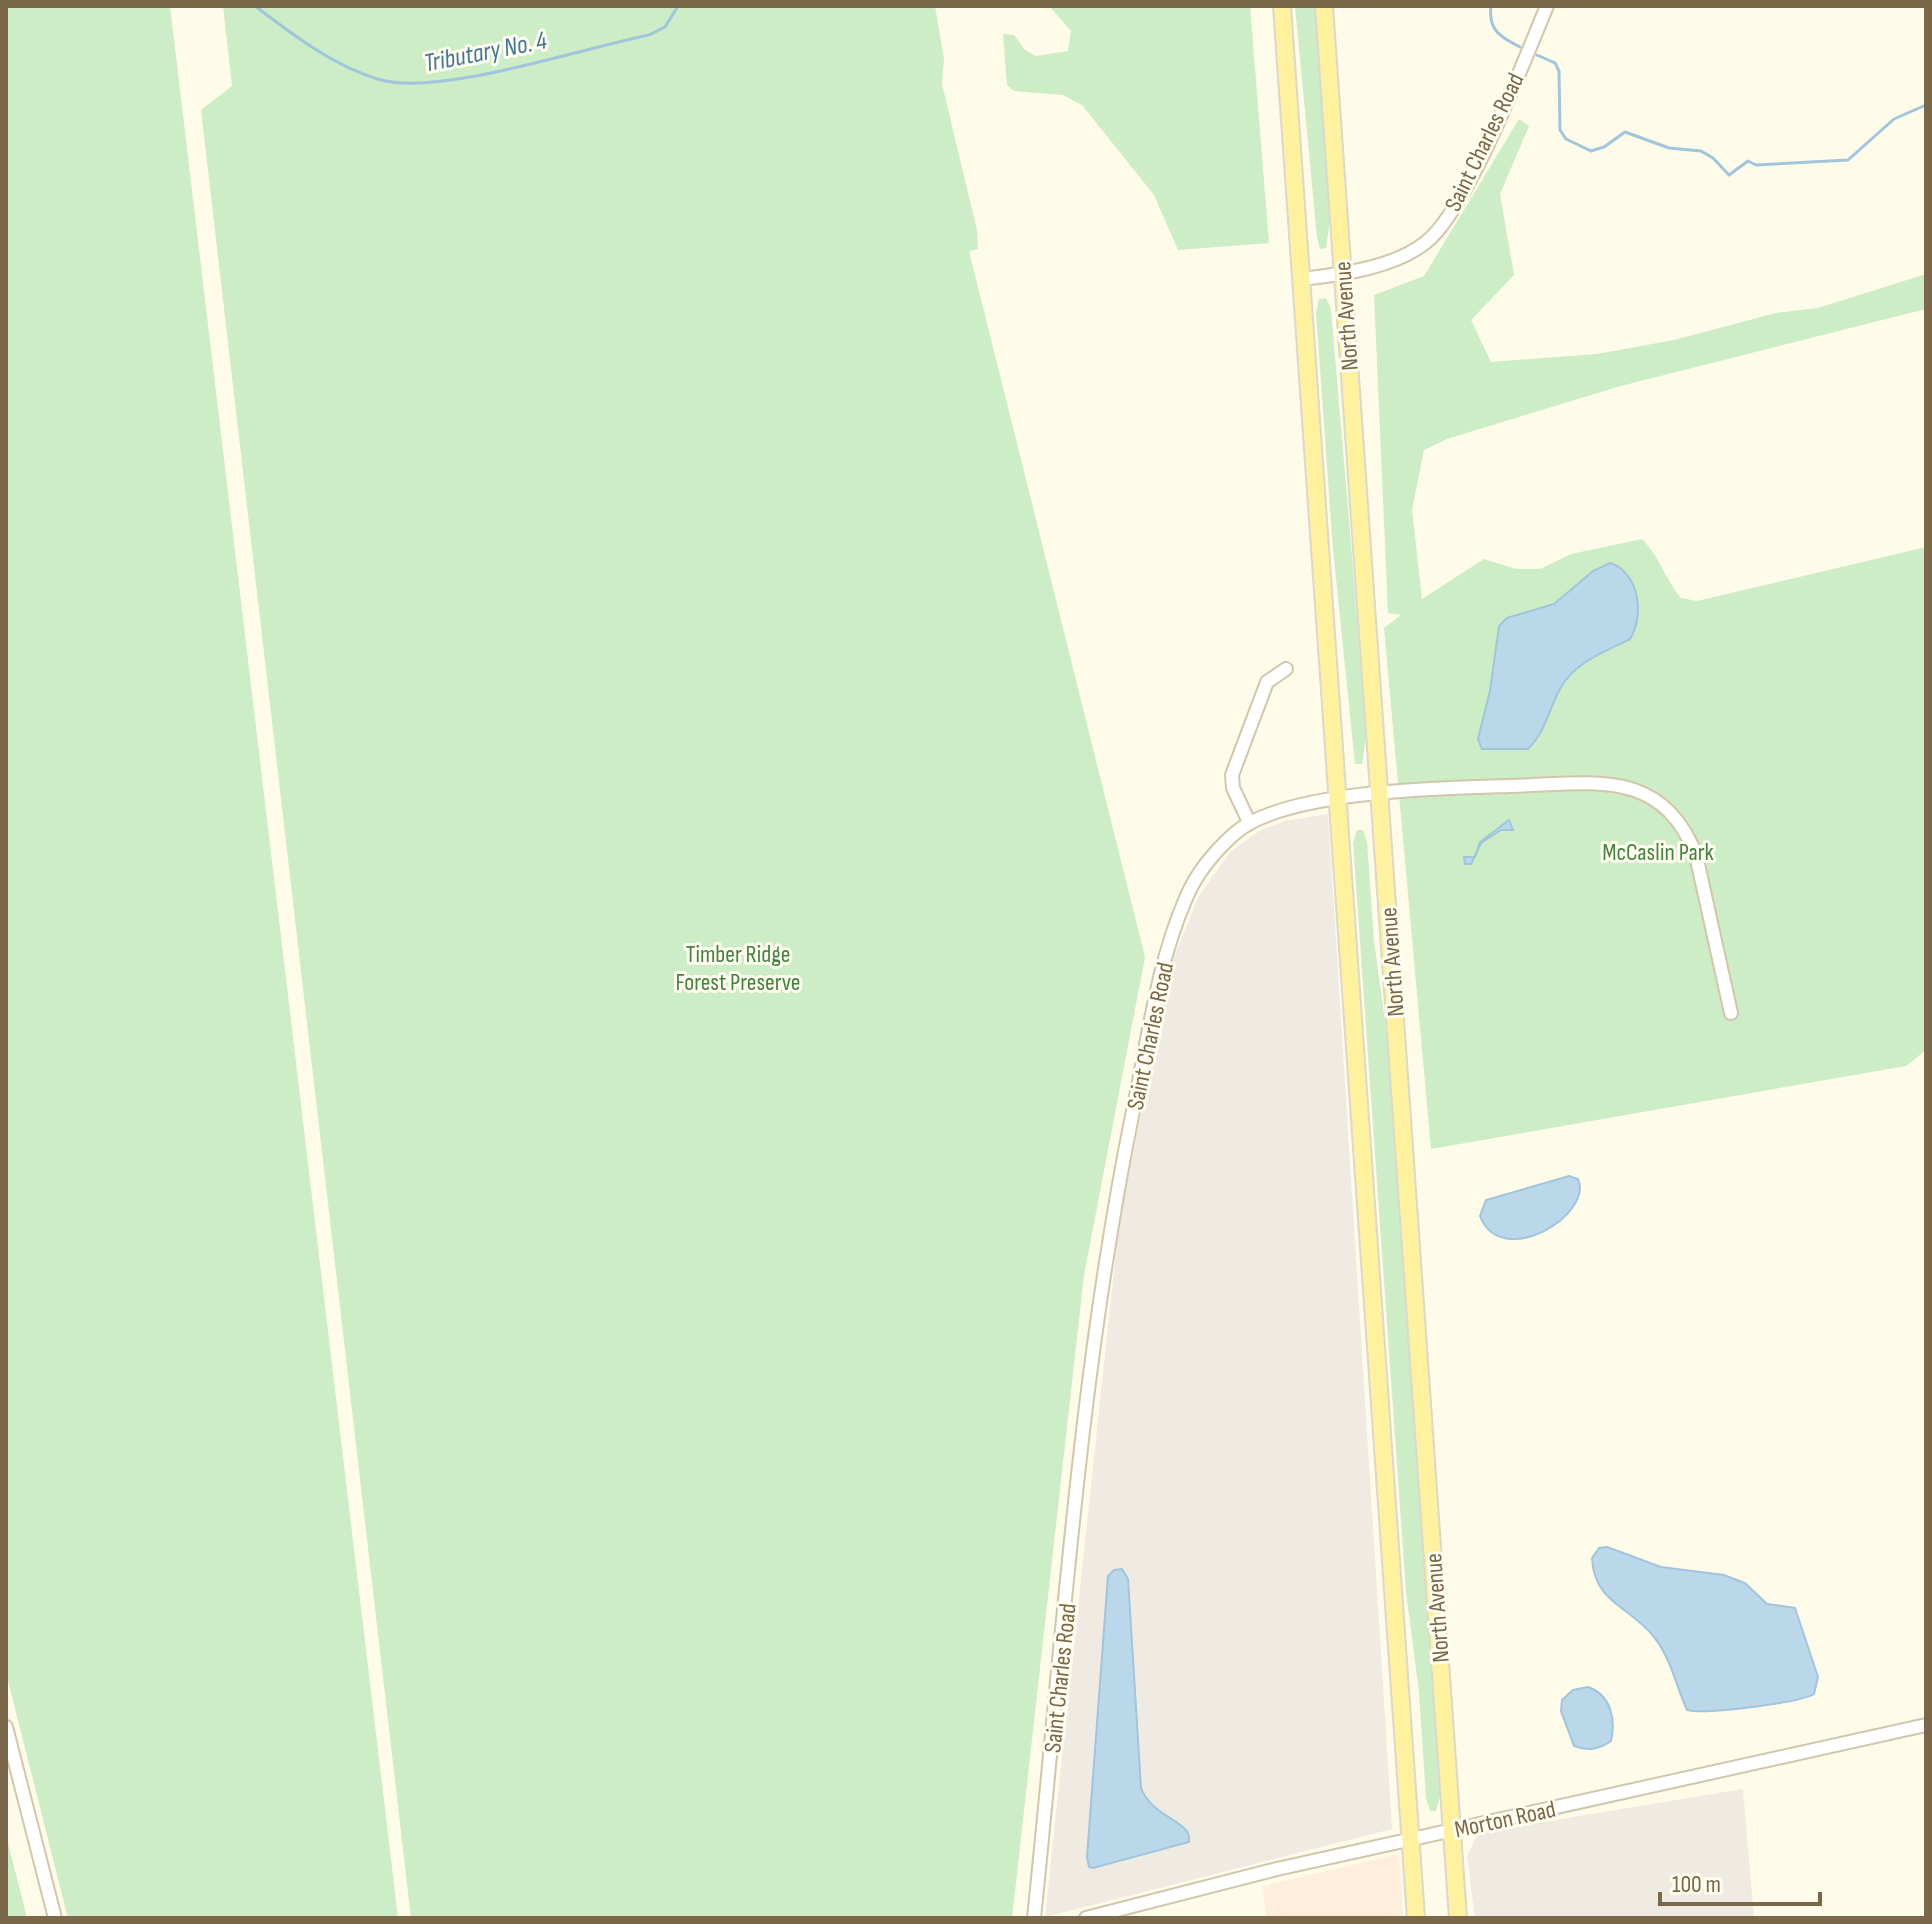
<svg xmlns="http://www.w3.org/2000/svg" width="1932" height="1924" viewBox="0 0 1932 1924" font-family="'Sofia Sans Condensed',sans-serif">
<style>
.commercial{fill:#ffeedc}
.industrial{fill:#efebe2}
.green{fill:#ccedc5}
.water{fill:#bbd8ea;stroke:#a0c5dc;stroke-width:2}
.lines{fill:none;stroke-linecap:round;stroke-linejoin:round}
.stream{stroke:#a0c5dc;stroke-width:3}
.minor-casing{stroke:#d2c6ac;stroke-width:16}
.major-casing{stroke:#ddd7d0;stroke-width:20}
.minor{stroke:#fff;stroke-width:12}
.major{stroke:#fff29e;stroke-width:16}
.labels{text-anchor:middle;stroke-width:6;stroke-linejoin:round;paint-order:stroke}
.street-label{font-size:24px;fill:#7b6749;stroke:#fffdf0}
.park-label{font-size:24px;fill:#448240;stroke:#fffdf0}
.water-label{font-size:26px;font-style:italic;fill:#437697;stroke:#fffdf0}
</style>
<rect width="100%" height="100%" fill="#fefbe9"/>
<path class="commercial" d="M1399 1854 1403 1918H1266L1263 1886Z"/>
<path class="industrial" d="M1328 814 1392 1829 1045 1917 1119 1223 1171 965 1198 897 1231 851 1261 830 1285 821Z
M1743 1789 1754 1918H1475L1467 1856 1478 1833Z"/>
<path class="green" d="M6 6H170L398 1918H68L6 1673Z
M223 6H935L944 59 942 84 977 230 978 249 969 251 1145 957 1084 1275 1012 1918H411L201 110 232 86Z
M1049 6H1250L1269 243 1178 250 1154 195 1082 105 1063 95 1014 91 1007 85 1003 34 1014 35 1025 50 1036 56 1068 51 1071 31Z
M1295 6H1315L1330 220 1326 248 1320 249 1317 237Z
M1519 119 1529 126 1500 194 1514 275 1471 320 1491 362 1597 354 1674 340 1776 313 1818 308 1926 274V309L1617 387 1447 439 1424 450 1412 510 1422 599 1484 559 1516 569H1540L1571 554 1642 539C1660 557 1665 579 1681 598L1697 601 1926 547V1050L1906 1066 1431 1149 1384 628 1401 615 1388 613 1374 295 1424 276Z
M1326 298 1331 309C1343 452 1356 595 1366 738L1362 764H1355L1333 549 1316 313 1319 299Z
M1357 830H1363L1367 842 1374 941 1387 1036 1440 1796 1436 1811H1430L1426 1798 1419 1692 1406 1592 1353 843Z
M6 1835 27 1918H6Z"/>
<path class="water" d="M1610 563C1639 572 1645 615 1630 639 1605 652 1574 662 1560 689 1548 711 1546 731 1528 749H1482L1478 739 1490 691 1499 626 1507 618 1554 604 1593 571Z
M1509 820 1513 830H1501L1481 843 1471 864H1465L1464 857H1475L1480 842Z
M1569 1176 1578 1179C1594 1215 1501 1271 1480 1216L1486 1200Z
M1607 1547 1661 1567 1724 1575 1745 1583 1767 1604 1795 1608 1818 1677 1814 1694C1799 1703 1703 1715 1687 1710 1676 1686 1671 1658 1654 1637 1630 1606 1594 1603 1592 1558L1599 1548Z
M1122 1569 1128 1579 1141 1788C1153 1819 1193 1821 1189 1842L1093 1868 1089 1867 1087 1857 1108 1576 1114 1570Z
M1588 1687C1611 1695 1616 1719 1611 1741 1598 1750 1589 1751 1574 1746L1561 1711 1562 1700 1573 1690Z"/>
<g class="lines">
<path class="stream" d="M255 6C293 35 335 67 381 80 441 96 583 48 649 35L665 27 678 6
M1491 6C1488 30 1500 37 1520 47
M1537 55 1555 63 1559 71 1560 130 1566 139 1591 151 1604 147 1625 132 1669 148 1701 151 1713 158 1729 175 1748 161 1756 165 1848 160 1894 119 1926 105"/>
<g class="minor-casing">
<path id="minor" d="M1303 279C1342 274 1393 268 1425 243 1467 212 1524 60 1547 6
M1249 822 1233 788 1232 775 1267 682 1286 669
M6 1727 55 1918
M1034 1918C1062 1650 1079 1375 1133 1111 1148 1041 1157 964 1186 898 1196 874 1215 851 1234 834 1283 790 1443 788 1510 786 1591 784 1661 766 1696 855L1731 1013
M1086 1918 1277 1869 1926 1725"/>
</g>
<g class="major-casing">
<path id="major" d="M1282 6 1416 1918
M1324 6 1458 1918"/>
</g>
<use href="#minor" class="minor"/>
<use href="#major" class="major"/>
</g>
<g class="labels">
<g class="street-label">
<text transform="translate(1484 142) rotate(-64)" y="8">Saint Charles Road</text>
<text transform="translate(1346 316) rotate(-94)" y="8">North Avenue</text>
<text transform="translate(1392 962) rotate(-94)" y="8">North Avenue</text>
<text transform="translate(1150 1036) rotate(-78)" y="8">Saint Charles Road</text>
<text transform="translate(1437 1608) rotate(-94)" y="8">North Avenue</text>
<text transform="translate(1060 1678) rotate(-84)" y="8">Saint Charles Road</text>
<text transform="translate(1505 1819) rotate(-12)" y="8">Morton Road</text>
</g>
<g class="park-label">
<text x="1658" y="860">McCaslin Park</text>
<text x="738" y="962">Timber Ridge<tspan x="738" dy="28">Forest Preserve</tspan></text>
</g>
<g class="water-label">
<text transform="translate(485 51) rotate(-11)" y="9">Tributary No. 4</text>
</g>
</g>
<rect width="1932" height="1924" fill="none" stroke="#7b6749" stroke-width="16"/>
<path d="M1660 1892v12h160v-12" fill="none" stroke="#7b6749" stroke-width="4"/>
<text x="1672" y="1892" font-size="24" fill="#7b6749" stroke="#fffdf0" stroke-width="6" paint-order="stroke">100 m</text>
</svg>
